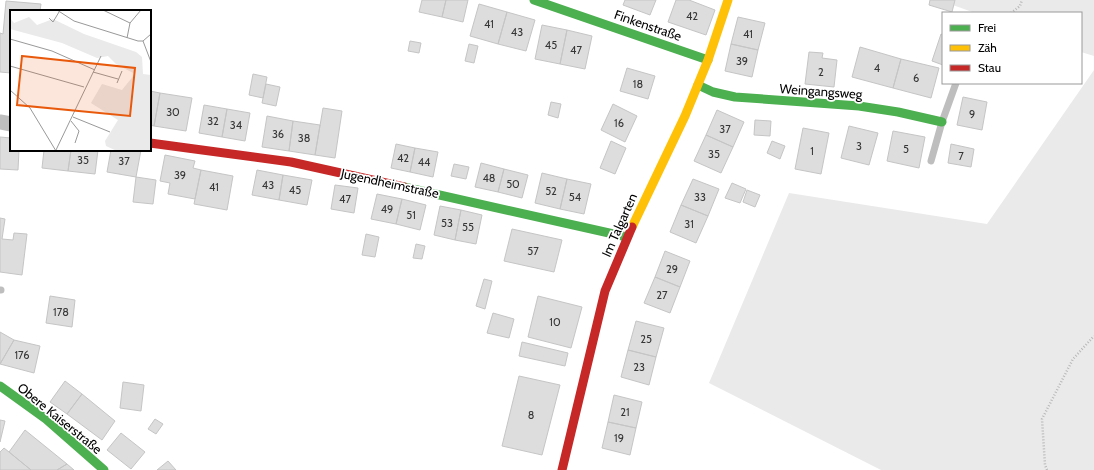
<svg xmlns="http://www.w3.org/2000/svg" width="1094" height="470" viewBox="0 0 1094 470" font-family="Cabin,sans-serif">
<style>
.green{fill:#eaeaea}
.building{fill:#ddd;stroke:#c5c5c5}
.lines{fill:none;stroke-linecap:round;stroke-linejoin:round}
.path{stroke:#b8b8b8;stroke-width:2.5;stroke-dasharray:1 2;stroke-linecap:butt}
.lane{stroke:#bebebe;stroke-width:7}
.street{stroke:#bebebe;stroke-width:15}
.fast{stroke:#4caf50;stroke-width:9}
.slow{stroke:#ffc107;stroke-width:9}
.jam{stroke:#c62828;stroke-width:9}
.labels{text-anchor:middle;stroke-width:3.5;stroke-linejoin:round;paint-order:stroke}
.number-label{font-size:11px;fill:#373737}
.street-label{font-size:13px;fill:#000;stroke:#fff}
.inset-road{fill:none;stroke:#999;stroke-width:1}
.view{fill:#e8590c;fill-opacity:0.15;stroke:#e8590c;stroke-width:2}
.inset-edge{fill:none;stroke:#000;stroke-width:2}
</style>
<rect width="100%" height="100%" fill="#fff"/>
<path class="green" d="M939 0H1094V56L1081 52V13H975Z
M1094 70V470H881L709 383 789 193 987 224Z"/>
<path class="building" d="M422 0H446L442 17 419 12Z
M446 0H468L463 22 442 17Z
M625 0H656L650 15 623 5Z
M676 0H689L715 10 706 35 668 22Z
M930 0H955L952 12 929 5Z
M6 1 41 4 40 11H11V73L0 72V33L3 34Z
M479 4 507 12 498 44 470 36Z
M507 12 535 20 526 51 498 44Z
M738 17 765 23 758 50 731 44Z
M542 25 567 30 560 64 535 59Z
M567 30 592 36 585 69 560 64Z
M941 34 943 35V65L932 61Z
M410 41 421 43 419 53 408 51Z
M469 44 478 46 474 63 465 61Z
M731 44 758 50 752 77 725 71Z
M860 47 901 59 893 88 852 77Z
M809 52 823 53 822 58 837 60 834 87 805 84Z
M901 59 939 68 931 98 893 88Z
M627 68 655 76 648 99 620 91Z
M253 74 267 77 263 98 249 95Z
M266 84 280 87 276 106 262 103Z
M150 91 160 93 154 126 150 125Z
M160 93 192 98 186 131 154 126Z
M963 97 987 102 982 130 957 125Z
M551 102 561 104 558 118 548 115Z
M613 104 637 116 625 142 601 130Z
M204 105 227 109 222 137 199 133Z
M323 108 342 111 335 158 315 155Z
M227 109 250 113 245 141 222 137Z
M717 110 744 122 733 147 706 135Z
M267 116 293 121 289 151 262 147Z
M755 120 771 121 770 136 754 135Z
M293 121 320 125 315 155 289 151Z
M849 126 878 133 869 165 841 158Z
M803 128 829 133 821 174 795 169Z
M893 131 925 137 919 168 887 161Z
M706 135 733 147 721 173 694 161Z
M0 137 11 138V150H19L18 170 0 169Z
M611 141 626 148 615 174 600 168Z
M772 141 785 146 780 159 767 153Z
M396 144 415 148 410 172 391 168Z
M951 144 974 149 971 167 948 163Z
M415 148 438 152 433 177 410 172Z
M44 150H71L68 171 42 168Z
M71 150H98L95 174 68 171Z
M111 150H141L136 177 107 172Z
M165 155 195 161 193 168 201 170 195 199 168 194 170 183 160 181Z
M481 163 504 169 498 192 475 187Z
M454 164 469 167 466 179 451 176Z
M504 169 528 175 522 198 498 192Z
M201 170 233 176 227 210 194 204Z
M257 170 283 175 279 200 252 195Z
M542 173 567 179 560 209 535 203Z
M283 175 312 180 307 205 279 200Z
M136 177 156 180 153 204 133 202Z
M567 179 591 184 584 214 560 209Z
M693 179 719 189 708 216 681 205Z
M732 183 746 189 740 203 725 198Z
M335 185 358 188 354 213 331 209Z
M747 190 760 195 755 207 743 202Z
M377 194 402 199 396 224 371 219Z
M402 199 426 205 420 230 396 224Z
M681 205 708 216 696 243 670 232Z
M440 206 461 210 455 240 434 235Z
M461 210 482 215 476 244 455 240Z
M0 218 5 219 2 239 13 240 14 233 27 234 22 275 0 272Z
M512 229 562 240 554 272 504 261Z
M366 234 379 237 375 257 362 255Z
M416 244 425 246 422 259 413 258Z
M665 251 690 261 680 287 655 277Z
M655 277 680 287 670 313 644 303Z
M484 279 492 281 485 309 476 306Z
M50 296 75 300 72 327 46 323Z
M538 296 582 307 571 348 528 337Z
M493 313 514 319 509 338 487 333Z
M636 321 664 328 656 357 628 350Z
M0 332 14 340 0 364Z
M14 340 40 346 34 373 0 364Z
M522 342 568 353 565 366 519 356Z
M628 350 656 357 649 385 621 377Z
M519 376 560 385 542 455 502 446Z
M65 381 82 394 67 414 50 402Z
M123 382 144 385 141 411 120 408Z
M82 394 115 421 102 440 67 414Z
M614 395 642 402 636 428 608 422Z
M155 419 163 424 156 434 148 429Z
M0 420 5 421 0 442Z
M608 422 636 428 630 455 602 448Z
M25 430 67 464 57 470H31L9 452Z
M121 433 145 452 131 469 107 450Z
M4 448 9 452 31 470H0V452Z
M168 461 176 470H157Z
M67 464 74 470H57Z"/>
<g class="lines">
<path class="path" d="M1011 13 1020 6 1022 0
M1047 470 1045 465 1042 419 1073 359 1094 336"/>
<path class="lane" d="M931 161 942 122 956 83
M0 290H1"/>
<path class="street" d="M0 122 11 124"/>
<path class="fast" d="M534 0 708 60
M698 85 713 92 735 97 859 106 898 112 942 122
M404 187 627 237
M0 386 46 419 104 470"/>
<path class="slow" d="M632 227 685 116 708 60 728 0"/>
<path class="jam" d="M150 143 291 162 404 187
M562 470 605 291 632 227"/>
</g>
<g class="labels">
<g class="number-label">
<text x="692" y="20">42</text>
<text x="489" y="28">41</text>
<text x="517" y="36">43</text>
<text x="748" y="38">41</text>
<text x="551" y="49">45</text>
<text x="576" y="54">47</text>
<text x="742" y="65">39</text>
<text x="877" y="72">4</text>
<text x="821" y="76">2</text>
<text x="916" y="82">6</text>
<text x="638" y="88">18</text>
<text x="173" y="116">30</text>
<text x="972" y="118">9</text>
<text x="213" y="125">32</text>
<text x="619" y="127">16</text>
<text x="236" y="129">34</text>
<text x="725" y="133">37</text>
<text x="278" y="138">36</text>
<text x="304" y="142">38</text>
<text x="859" y="150">3</text>
<text x="906" y="153">5</text>
<text x="812" y="155">1</text>
<text x="714" y="158">35</text>
<text x="961" y="160">7</text>
<text x="403" y="162">42</text>
<text x="83" y="164">35</text>
<text x="124" y="165">37</text>
<text x="424" y="166">44</text>
<text x="180" y="179">39</text>
<text x="489" y="182">48</text>
<text x="513" y="188">50</text>
<text x="268" y="189">43</text>
<text x="214" y="191">41</text>
<text x="295" y="194">45</text>
<text x="551" y="195">52</text>
<text x="575" y="201">54</text>
<text x="700" y="201">33</text>
<text x="345" y="203">47</text>
<text x="387" y="213">49</text>
<text x="411" y="219">51</text>
<text x="447" y="227">53</text>
<text x="689" y="228">31</text>
<text x="468" y="231">55</text>
<text x="533" y="255">57</text>
<text x="672" y="273">29</text>
<text x="662" y="299">27</text>
<text x="61" y="316">178</text>
<text x="555" y="326">10</text>
<text x="646" y="343">25</text>
<text x="22" y="359">176</text>
<text x="639" y="371">23</text>
<text x="625" y="416">21</text>
<text x="531" y="419">8</text>
<text x="619" y="442">19</text>
</g>
<g class="street-label">
<text transform="translate(648 25) rotate(19)" y="5">Finkenstraße</text>
<text transform="translate(821 91) rotate(4)" y="5">Weingangsweg</text>
<text transform="translate(390 183) rotate(12)" y="5">Jugendheimstraße</text>
<text transform="translate(619 225) rotate(-66)" y="5">Im Talgarten</text>
<text transform="translate(60 418) rotate(39)" y="5">Obere Kaiserstraße</text>
</g>
</g>
<g transform="translate(10 10)">
<rect width="141" height="141" fill="#fff"/>
<path d="M19 7 27 15 43 9 74 24 126 42 132 47 133 64 141 65V141H107L96 136 95 131 108 110 81 93 92 74 112 80 125 64 106 54 98 46 87 48 52 33 0 19V8L4 13Z" fill="#eaeaea"/>
<path class="inset-road" d="M47 0 64 11 128 31H133L141 24M93 0 120 13M39 8 43 12 49 2M117 28 120 13 131 0M0 29 42 41 85 60M133 31 141 52M0 56 74 77M83 62 108 69M107 73 112 61M0 80 20 98 46 141M63 107 100 122M61 111 69 121 65 133M46 140 91 46"/>
<path class="view" d="M12 46 125 58 120 106 7 95Z"/>
<rect width="141" height="141" class="inset-edge"/>
</g>
<rect x="942" y="12" width="140" height="72" fill="#ffffff" stroke="#999999"/>
<rect x="950" y="25" width="20" height="6" fill="#4caf50" stroke="#999999"/>
<text x="978" y="32" font-size="12" fill="#000000">Frei</text>
<rect x="950" y="45" width="20" height="6" fill="#ffc107" stroke="#999999"/>
<text x="978" y="52" font-size="12" fill="#000000">Zäh</text>
<rect x="950" y="65" width="20" height="6" fill="#c62828" stroke="#999999"/>
<text x="978" y="72" font-size="12" fill="#000000">Stau</text>
</svg>
